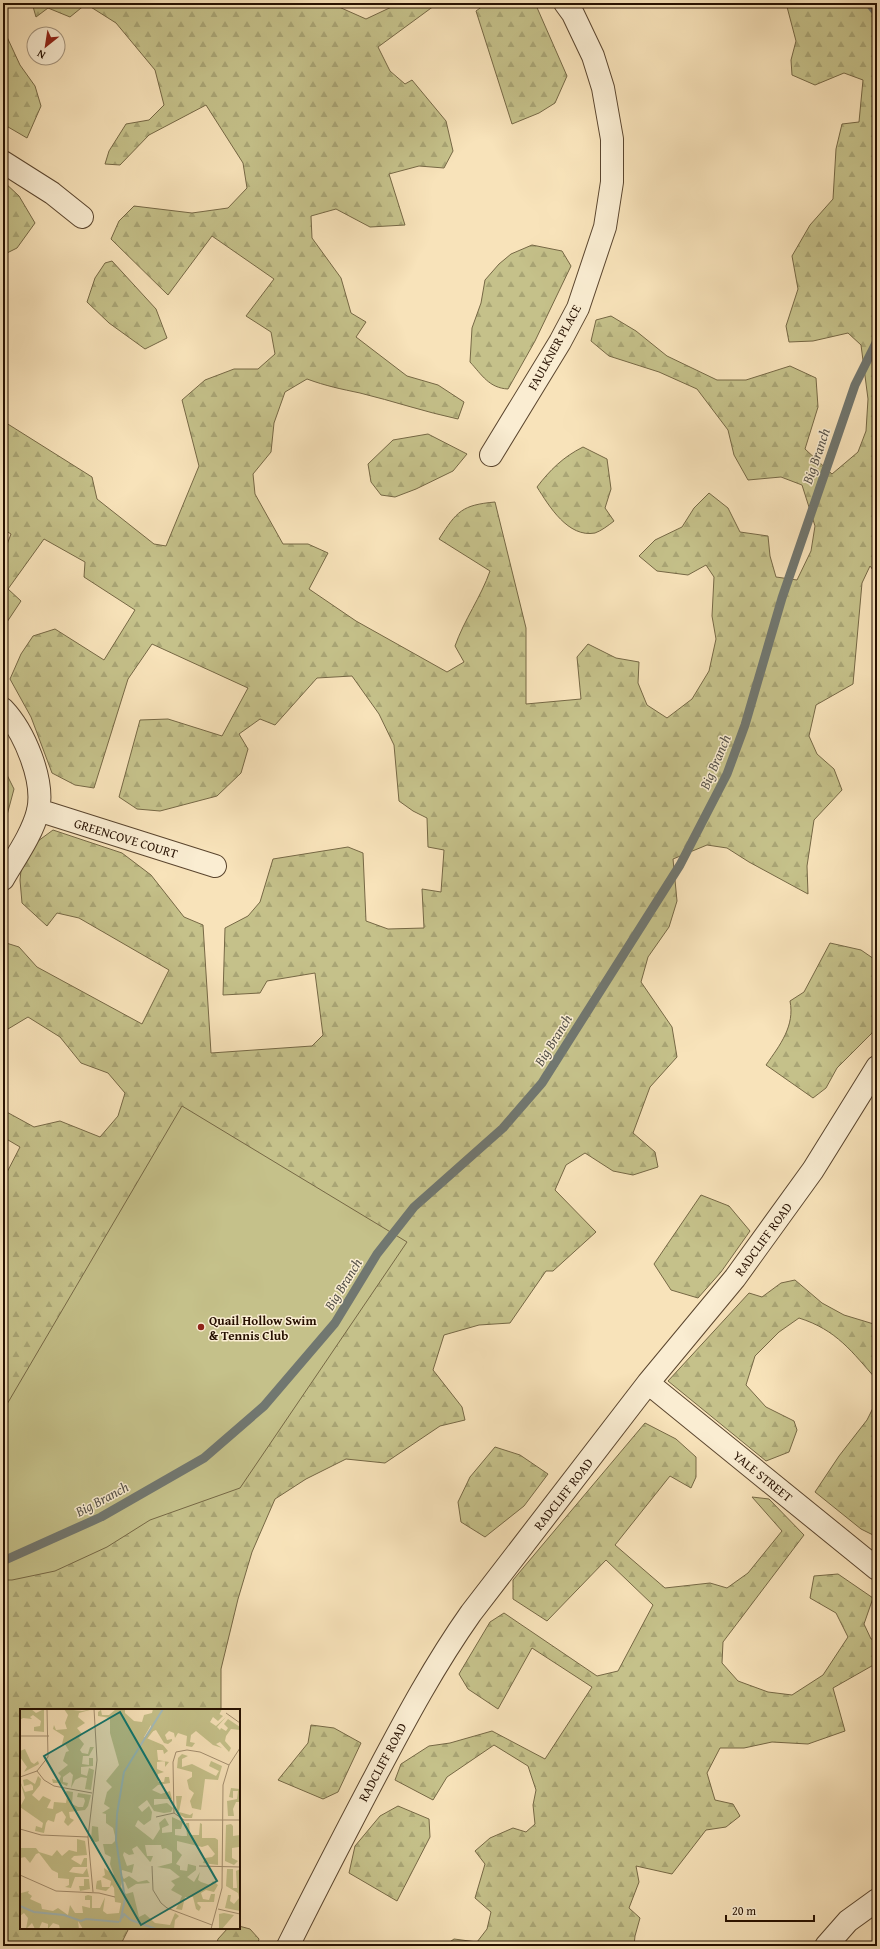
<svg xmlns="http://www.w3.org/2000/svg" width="880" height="1949" viewBox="0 0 880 1949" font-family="'Gentium Book Plus',serif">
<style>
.forest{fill:url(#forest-firs);stroke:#766845}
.pitch{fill:#c5c18a;stroke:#766845}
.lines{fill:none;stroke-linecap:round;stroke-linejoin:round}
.stream{stroke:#717770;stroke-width:9}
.minor-casing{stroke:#5a452e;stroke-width:24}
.minor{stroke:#faedd2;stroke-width:22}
.poi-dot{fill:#8f2418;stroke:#faedd2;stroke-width:1.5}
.labels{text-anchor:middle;stroke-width:3;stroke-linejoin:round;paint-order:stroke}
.street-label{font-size:13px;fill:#261000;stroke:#faedd2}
.poi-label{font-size:13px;font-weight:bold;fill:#261000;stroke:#faedd2;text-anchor:start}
.water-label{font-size:14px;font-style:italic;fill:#58544b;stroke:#faedd2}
.inset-river{fill:none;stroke:#a3bbbb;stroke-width:2}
.inset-road{fill:none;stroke:#a48f70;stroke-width:1}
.view{fill:#0f766e;fill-opacity:0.15;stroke:#0f766e;stroke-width:2}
.inset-edge{fill:none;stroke:#261000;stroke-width:2}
</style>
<defs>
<pattern id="forest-firs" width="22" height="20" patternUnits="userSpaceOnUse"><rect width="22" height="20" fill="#c5c18a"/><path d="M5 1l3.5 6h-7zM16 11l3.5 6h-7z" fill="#a9a575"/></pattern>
</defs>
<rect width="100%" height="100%" fill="#f8e3ba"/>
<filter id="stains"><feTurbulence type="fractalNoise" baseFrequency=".005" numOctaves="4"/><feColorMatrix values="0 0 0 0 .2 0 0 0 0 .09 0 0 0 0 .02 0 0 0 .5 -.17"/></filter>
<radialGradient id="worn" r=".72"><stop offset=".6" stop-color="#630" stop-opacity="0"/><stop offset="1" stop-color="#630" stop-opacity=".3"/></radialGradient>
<path class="forest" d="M32 3H330L366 19 400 3H438L378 47 390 71 405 84 412 80 446 121 453 151 444 168 419 166 389 174 405 225 370 227 336 209 311 216 312 238 341 278 351 313 366 322 356 337 407 376 438 385 464 402 458 419C425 412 393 401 360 393 341 389 326 386 307 379L285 392 274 423 271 452 253 474 255 494 283 544H308L328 553 309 589 356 621 447 672 464 662 455 646C464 620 481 597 490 571L439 539C457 511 462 505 495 502L526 628V704L581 699 577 657 588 644 616 658 639 662 638 683 647 705 667 718 692 699 709 671 716 639 712 616 714 577 706 565 688 575 657 571 639 556 655 540 682 527 694 508 709 493 728 508 740 532 768 536 770 556 776 577 797 580 811 551 815 526 802 485 781 477 748 480 734 455 728 430 697 389 659 372 609 356 591 341 596 320 611 316 636 331 667 356 717 380H746L790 366 816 378 818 407 805 449 832 474 858 452 866 431 868 399 861 345 848 333 813 341 789 342 786 326 798 289 792 256 810 225 833 199 836 149 842 124 859 122 863 80 844 73 815 85 792 75 791 60 796 41 786 3H877V575L870 566 862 583 853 684 816 705 809 736 817 754 834 769 842 790 814 820 807 866 808 894 749 862 727 848 707 845 673 859 677 901 669 927 648 957 641 982 672 1027 677 1057 650 1087 633 1133 655 1152 658 1167 633 1175 613 1171 585 1153 566 1165 555 1190 596 1232 553 1271H546L510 1323 479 1325 444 1335 433 1370 462 1407 465 1420 440 1426 385 1463 346 1459 306 1479 275 1499 252 1552 238 1599 221 1669V1710H21V1928H129L120 1946H3V1180L20 1147 3 1137V1110L34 1127 60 1121 100 1137 118 1116 125 1093 108 1073 81 1063 60 1037 28 1017 3 1032V942L19 947 37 967 142 1024 169 970 79 918 57 913 47 926 22 903 20 880 23 852 53 830 122 853 151 875 184 917 203 925 211 1053 312 1046 323 1035 315 973 267 981 260 993 223 995 225 928 248 916 260 902 273 859 348 847 363 853 366 921 388 929 424 928 422 889 441 892 444 850 428 847 427 818 413 811 399 801 394 745 379 714 352 676 317 678 275 725 260 719 239 734 248 749 241 773 217 796 160 811 137 809 119 797 140 720 168 719 222 736 248 688 152 644 128 679 94 788 75 785 52 773 31 717 10 679 21 654 33 636 55 629 104 660 135 610 84 577 85 562 44 539 8 589 21 601 3 628V555L11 534 3 529V421L92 477 97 499 154 544 166 546 199 466 182 400 205 380 234 369H258L275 354 271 332 246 316 274 279 212 236 168 295 111 239 119 221 134 206 192 213 228 208 247 188 243 163 206 105 149 135 120 165 105 164 109 151 126 124 149 120 164 105 155 70 116 23 86 4 70 17 48 8 36 17Z
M487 3H535L567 76 555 103 539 113 512 124 476 11Z
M3 37H7L20 65 35 86 41 106 27 138 3 124Z
M3 181 19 196 35 223 17 248 3 255Z
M532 245 562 251 571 266 535 341 508 389C489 388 482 375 470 362L472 328 481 303 485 280 499 264 511 254Z
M112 261 156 309 167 338 145 349 109 323 87 302 95 278 105 263Z
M428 434 467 454 453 471 416 489 395 497 381 495 371 482 368 464 393 440Z
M583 447 607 459 611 489 605 508 614 521C609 525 601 531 595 533 568 538 549 506 537 487 550 470 563 457 583 447Z
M3 767 14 789 3 830Z
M830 943 861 950 877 961V1021L872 1033 837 1068 826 1088 813 1098 766 1065C780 1045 795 1026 790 1001L804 992Z
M701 1195 729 1206 750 1231 721 1272 698 1298 671 1290 654 1264Z
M795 1280 822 1303 844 1315 877 1325V1380C852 1352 837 1330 799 1318L779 1332 755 1356 746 1385 766 1407 794 1421 797 1430 789 1452 766 1461 668 1381 749 1293 762 1297 781 1283Z
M877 1400V1537L861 1529 815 1492 839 1456 867 1420Z
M645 1423 676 1439 696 1457V1477L691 1488 670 1476 615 1545 665 1588 710 1583 727 1588 748 1573 782 1531 752 1497 769 1499 804 1535 723 1642 722 1663 738 1681 768 1692 792 1695 823 1675 848 1637 836 1613 810 1598 814 1576 838 1574 873 1598 864 1624 871 1639 877 1640V1663L833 1688 845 1731 808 1744 772 1742 744 1748H720L707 1773 715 1800 733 1804 740 1816 726 1827 706 1830 672 1874 636 1866 639 1882 629 1908 640 1918 635 1936 634 1946H444L454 1939 477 1942 487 1929 491 1912 475 1898 485 1864 475 1851 490 1838 513 1828 526 1832 535 1824 533 1805 536 1790 528 1766 494 1745 447 1777 433 1800 395 1780 401 1764 429 1746 450 1743 492 1731 545 1759 592 1687 532 1648 498 1709 468 1689 459 1674 490 1622 504 1613 597 1676 618 1671 653 1605 606 1560 547 1621 513 1599V1580Z
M495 1447 520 1455 548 1474 524 1506 485 1537 461 1522 458 1502 470 1477Z
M311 1725 334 1728 361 1743 338 1792 323 1799 278 1780 308 1743Z
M398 1806 429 1819 430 1837 397 1901 349 1873 355 1846 380 1816Z
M239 1926 250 1929 259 1939 257 1946H216L218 1939 228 1928H239Z"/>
<path class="pitch" d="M182 1106 407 1242 240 1488 150 1520 107 1547 55 1571 12 1580H3V1411Z"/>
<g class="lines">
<path class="stream" d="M869 3 877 13
M3 1561 101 1517 204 1458 264 1406 335 1323 377 1254 414 1207 503 1128 542 1083 680 865 727 774 745 725 782 598 855 385 877 341"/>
<g class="minor-casing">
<path id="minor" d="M3 162 52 193 82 217
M491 455 560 342 578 308 605 227 612 182V139L603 88 593 56 573 14 565 3
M3 709C24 731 45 780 38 811 32 835 15 858 3 879
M38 810 215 866
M648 1383 877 1569
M288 1946C317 1888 347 1830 377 1773 406 1718 435 1664 471 1613L648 1383 735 1278 813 1170 877 1067
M826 1946 848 1921 877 1900"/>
</g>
<use href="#minor" class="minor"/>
</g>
<circle class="poi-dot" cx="201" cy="1327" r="4"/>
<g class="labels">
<g class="street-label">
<text transform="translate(554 347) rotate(-61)" y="5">FAULKNER PLACE</text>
<text transform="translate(126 838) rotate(17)" y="5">GREENCOVE COURT</text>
<text transform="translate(763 1239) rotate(-54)" y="5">RADCLIFF ROAD</text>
<text transform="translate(763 1476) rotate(39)" y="5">YALE STREET</text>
<text transform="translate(563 1494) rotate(-52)" y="5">RADCLIFF ROAD</text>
<text transform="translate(382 1762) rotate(-62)" y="5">RADCLIFF ROAD</text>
</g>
<g class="poi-label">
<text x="209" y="1325">Quail Hollow Swim<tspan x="209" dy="15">&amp; Tennis Club</tspan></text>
</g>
<g class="water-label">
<text transform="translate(816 456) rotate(-71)" y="5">Big Branch</text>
<text transform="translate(715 762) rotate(-67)" y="5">Big Branch</text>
<text transform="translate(553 1040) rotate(-58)" y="5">Big Branch</text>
<text transform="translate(343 1284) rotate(-58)" y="5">Big Branch</text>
<text transform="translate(102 1499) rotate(-28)" y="5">Big Branch</text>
</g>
</g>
<g transform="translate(20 1709)">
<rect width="220" height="220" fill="#f8e3ba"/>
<path d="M0 0H11L16 4 24 0V23L14 22V18L20 17 21 12 13 6 10 8 12 10 3 9 0 11ZM44 0 62 2 73 0 59 4 58 8 65 14 57 19 62 25 59 29 64 35 60 41 62 44 68 45 70 38H74L69 47H63L62 55 69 56V49H73V57L61 58V65L67 67 69 59 74 61 71 81 65 80 67 69 61 68 55 71 51 79 53 66 50 63 43 68V73L48 74 47 77 40 74H33L32 70 39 72 41 67 38 64 48 56 43 52 46 43 49 42 45 35H42L44 27 33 20 34 16 36 21 47 20 45 14 48 6ZM96 0H105V4L114 12 122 13 124 6 132 4 133 0H190L203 7 198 12 193 8 190 13 196 17 206 8 197 18 200 21 201 19 206 22 208 19 204 15 208 10 220 18V21L211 20 206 27 205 32 211 39 209 43 200 33 196 35 202 39 193 36 176 22 171 26 170 33 175 34 172 38 166 37 167 27 158 24 155 29 154 24 149 22 145 26 147 31 152 30V32L148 35 144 34 136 21 131 23V16L124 28 143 36 148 42 144 45 143 41H137L138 51 149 53 145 58V52L137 53V60L144 63 138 65V73H144L145 68H149L150 74 138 76 132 81 141 85 150 82 152 90H134V96L147 94 153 99 151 103 144 104 134 102 127 91 118 98 122 103 129 97 132 103 131 111 124 116 118 111 115 117 133 131 140 120 139 114 145 109 149 116 142 119V124L152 123V108L163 113 161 120H155V126L162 127H167L166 114H169L170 126H179L180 114 182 115V129H195L198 131V156L183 154 185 149 192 148 195 145 188 136 182 138 157 132V141L162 146 156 155 160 157V161L167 162 168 155 176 157V161L167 168 174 173 180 163 178 171 181 173 190 176 193 172 198 176 194 183 186 181 181 184 183 190 189 191 191 185H195L194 193H178L177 194 181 198 179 202 176 200 173 188H165L162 201 156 200 162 187 151 181 155 176 151 172 160 168 150 160 137 158 152 154V143L146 139 142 140 141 136H125L127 147H133L131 152 130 153 117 137 112 140 114 145 109 146 104 143 103 146 107 157 114 155 112 164 102 161 100 164 104 170 109 167 118 173 127 171 130 174 116 175 108 180 105 173 102 172 101 178 106 185 113 183 119 208 125 205 135 214 150 216 155 204 159 207 155 211 154 220H63L58 212 59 220H40L39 216 33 214 28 220V215L22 213 19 220H15L12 214 6 220 8 209 4 204 0 207V213V181L1 184 9 182 8 184 12 187 10 190 21 195 22 200 33 202 38 199 48 206 50 196 55 204H63L62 197 70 199V191H65V187L68 186 72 187V199H80L85 188 83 202 87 205 99 204 101 194 95 193 94 179 92 176 86 182 76 180V177L77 172 81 171 82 178H90L91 172 82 168 85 166 84 159 94 166 90 155 91 148 85 145 83 135H92L96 131 93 119 86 114V105L82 104 90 99 84 95 87 83 92 78 86 72 99 56 90 24V9L78 7V3L81 1 82 6H89ZM5 40 11 53 14 55 18 52 19 55 4 63 7 58 0 48V42ZM162 45 168 47 162 50V58L172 55 196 67 199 62 189 57 191 52 202 57 198 71 185 70 181 101 172 99 170 92 174 84 169 80 167 71 172 68V63L157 59 158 49ZM18 67 21 70 20 76 12 86 19 92 23 87 31 91 27 99 33 100 34 93 46 94 47 88 44 84 47 82 53 83 52 95 58 98H63L65 92 64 89 57 88 58 84 71 86 68 97 65 101 49 103 50 109 54 111 48 117 44 113 46 108 42 102 36 105 34 113 28 111 26 114 24 124 15 122 16 117 22 119 23 114 0 98 5 89 0 72 5 83 13 81V77L11 75 4 77 3 71 7 70 15 75ZM211 79 220 80V93H216L213 100 214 107H208L207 92 217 90 218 82H213V89L209 88ZM156 87H162L159 103 170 106 173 104 172 109H165L157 104ZM211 115 213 117V127L220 126V149L219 138 212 139V149L218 152 214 156 205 152 206 116ZM72 117 78 118 79 132 76 133 71 132ZM57 130 65 132 67 146 54 147 51 150 61 156 64 149H67V158H53L49 163 63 165 67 159 69 168H55L51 179 45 178 49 176V170L38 169V164L32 161 19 144 16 145 10 154 5 148 0 149V139H16L19 143 32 147 37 141 42 147 49 141 57 143ZM207 160H213V179H217L216 162 220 160V202L205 199 208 186H211L210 192 214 195 219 189 218 184 206 177ZM64 170H69L70 180 60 182 59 177H64ZM204 204 214 206 202 220 199 219V205Z" fill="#c5c18a"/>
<path d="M143 0H202L199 6 191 4 180 17 144 8 127 30V85H100L102 55 114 39 122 33Z" fill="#c5c18a"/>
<path class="inset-river" d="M0 197 14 203 44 206 61 212 66 210 99 213M102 209 104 205 111 211 136 220M100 213 105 190 96 131 97 105 104 63 143 0"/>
<path class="inset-road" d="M206 4 220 14M0 27H29M209 56 180 43 167 41 156 43 153 53 154 104 164 111H220M17 62 24 71 34 77 72 84M0 68 17 62 28 48 27 0M136 108 154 104M0 120 21 126 68 128M132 157 133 181 141 194 147 199 192 216M179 157 220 158M0 166 36 182 79 184 95 188M73 183 68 128 77 51 74 0M198 200 220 205M191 220 202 179 203 76 209 56 220 39"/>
<path class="view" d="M100 3 197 172 121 216 24 47Z"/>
<rect width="220" height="220" class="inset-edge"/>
</g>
<rect width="880" height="1949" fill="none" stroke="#f8e3ba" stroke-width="16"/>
<rect x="4" y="4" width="872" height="1941" fill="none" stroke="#261000" stroke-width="2"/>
<rect x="8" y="8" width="864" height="1933" fill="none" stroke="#261000"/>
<g transform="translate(46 46) rotate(210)"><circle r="19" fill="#faedd2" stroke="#a5957e"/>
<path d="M0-3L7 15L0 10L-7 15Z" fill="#8f2418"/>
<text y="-6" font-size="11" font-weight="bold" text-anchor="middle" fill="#261000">N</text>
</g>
<path d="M726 1915v6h88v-6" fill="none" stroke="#261000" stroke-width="2"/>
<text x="732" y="1915" font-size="12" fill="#261000" stroke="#faedd2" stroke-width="3" paint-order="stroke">20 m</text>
<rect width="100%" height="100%" filter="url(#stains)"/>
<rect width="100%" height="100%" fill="url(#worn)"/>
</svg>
